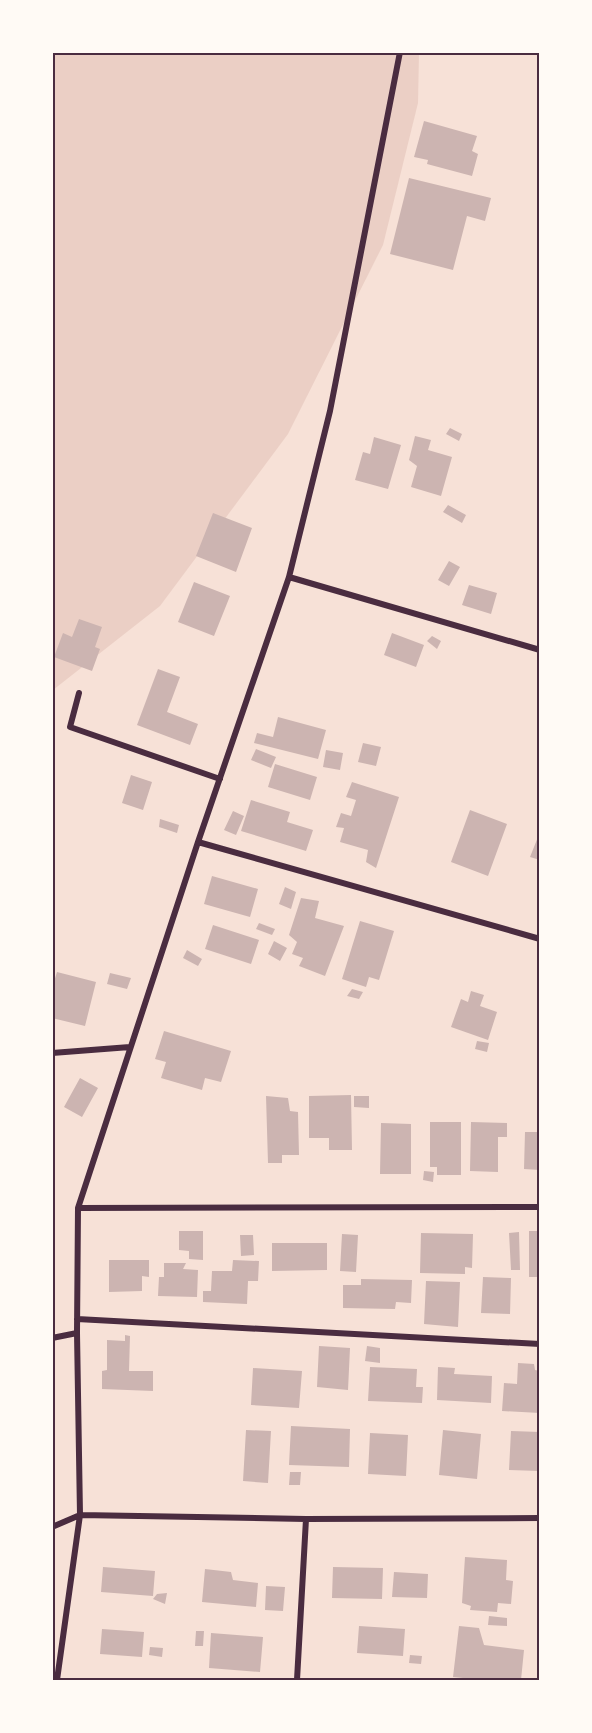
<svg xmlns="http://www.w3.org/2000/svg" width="592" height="1733" viewBox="0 0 592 1733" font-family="Quicksand,sans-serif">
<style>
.green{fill:#ebcfc5}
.building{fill:#ccb4b1}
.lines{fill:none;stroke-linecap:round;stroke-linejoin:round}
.minor{stroke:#4a2c40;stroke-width:6}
.neatline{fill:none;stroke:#4a2c40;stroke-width:2}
</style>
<rect width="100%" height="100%" fill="#f7e1d7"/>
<path class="green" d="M53 53H419L418 103 383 245 288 434 160 606 53 690Z"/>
<path class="building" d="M424 121 477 136 472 151 478 154 472 176 427 164 428 160 414 157Z
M409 178 491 198 485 221 467 216 453 270 390 254Z
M450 428 462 434 459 441 446 434Z
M415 436 431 440 428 450 452 457 441 496 411 487 417 466 409 460Z
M374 437 401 445 388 489 355 480 363 452 370 454Z
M448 505 466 515 462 523 443 512Z
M213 513 252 528 236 572 196 556Z
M449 561 460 567 449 586 438 580Z
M194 582 230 596 214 636 178 622Z
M469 585 497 593 491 614 462 605Z
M79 619 102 627 95 647 100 649 92 671 54 657 63 633 72 637Z
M392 633 424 645 416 667 384 655Z
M432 636 441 641 437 649 427 641Z
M158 669 180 677 167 712 198 724 190 745 137 725Z
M278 717 326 730 318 759 254 743 257 733 273 737Z
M363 743 381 747 376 766 358 762Z
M256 749 276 757 271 768 251 760Z
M326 750 343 753 340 770 323 767Z
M275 764 317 777 310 800 268 787Z
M131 775 152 782 143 810 122 803Z
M352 782 399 797 376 868 366 862 368 850 340 842 344 828 336 827 341 813 351 816 356 800 346 797Z
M251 800 290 812 287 822 313 830 306 851 241 831Z
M470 810 507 824 488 876 451 862Z
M233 811 244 816 236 835 224 830Z
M160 819 179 825 177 833 159 827Z
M540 832V860L530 857Z
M212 876 258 889 250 917 204 904Z
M285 887 296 892 291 909 279 904Z
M301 898 319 901 315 918 344 926 325 976 299 966 303 958 292 954 297 942 289 935Z
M360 921 394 931 379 980 369 977 366 987 342 979Z
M259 923 275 929 272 935 256 929Z
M213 925 259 940 251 964 205 949Z
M274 941 287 948 280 961 268 954Z
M187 950 202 959 198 966 183 958Z
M57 972 96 982 85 1026 52 1018V988Z
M110 973 131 978 127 989 107 984Z
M352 989 363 992 359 999 347 996Z
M471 991 484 995 480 1006 497 1012 488 1040 451 1027 461 999 468 1002Z
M164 1031 231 1051 221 1082 205 1078 202 1090 161 1078 166 1062 155 1059Z
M477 1041 489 1043 487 1052 475 1049Z
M80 1078 98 1088 82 1117 64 1107Z
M351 1095 352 1150H329V1138H309V1096Z
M266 1096 288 1098 290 1111 298 1112 299 1155H282V1163H268Z
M354 1096H369V1108L354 1107Z
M430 1122H461V1175H437V1167H430Z
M471 1122 507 1123V1137H498V1172L470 1171Z
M381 1123 411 1124V1174H380Z
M525 1132H540V1170L524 1169Z
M424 1171 434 1172 433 1182 423 1180Z
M179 1231H203V1260L189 1259V1251L179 1250Z
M529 1231H540V1277H529Z
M519 1232 520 1270H511L509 1233Z
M421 1233 473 1234 472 1268 465 1267V1274L420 1273Z
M342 1234 358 1235 356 1272 340 1271Z
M240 1235H253L254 1255 241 1256Z
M272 1243H327V1270L272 1271Z
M109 1260H149V1277L142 1276V1291L109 1292Z
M233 1260 259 1261 258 1281H248L247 1304 203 1302V1291H211L212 1271H232Z
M164 1263H186L183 1269 198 1270 197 1297 158 1296 159 1277H164Z
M483 1277 511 1278 510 1314 481 1313Z
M361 1279 412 1280 411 1303 396 1302 395 1309 343 1308V1285H361Z
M426 1281 460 1282 458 1327 424 1324Z
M125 1335 130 1336 129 1371H153V1391L102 1389V1371L107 1370V1340L125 1341Z
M319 1346 350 1348 348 1390 317 1387Z
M367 1346 380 1348V1363L365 1361Z
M518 1363 534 1364 535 1370 540 1371V1413L502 1411 504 1383 517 1384Z
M370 1367 417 1369 416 1387H423L422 1403 368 1401Z
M438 1367 455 1368 454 1374 492 1376 491 1403 437 1400Z
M253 1368 302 1371 299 1408 251 1405Z
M291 1426 350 1429 349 1467 289 1465Z
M246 1430 271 1431 268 1483 243 1481Z
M443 1430 481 1434 477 1479 439 1475Z
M511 1431 540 1432V1471L509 1470Z
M370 1433 408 1435 406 1476 368 1474Z
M290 1472H301L300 1485H289Z
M465 1557 507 1560 506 1580 513 1581 511 1604 498 1603 497 1612 470 1610 471 1606 462 1603Z
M103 1567 155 1571 153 1596 101 1592Z
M333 1567 383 1568 382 1599 332 1598Z
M205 1569 231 1572 233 1580 258 1583 256 1607 202 1602Z
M394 1572 428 1574 427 1598 392 1597Z
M266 1586 285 1587 283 1611 265 1610Z
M167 1593 165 1604 153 1599 157 1594Z
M489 1616 507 1618V1626L488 1625Z
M359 1626 405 1629 403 1656 357 1653Z
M459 1626 479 1628 484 1645 524 1650 521 1680H483L453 1677Z
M102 1629 144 1632 142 1657 100 1654Z
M196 1631H204L203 1646H195Z
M211 1633 263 1637 260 1672 209 1668Z
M150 1647 163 1648 162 1657 149 1655Z
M410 1655 422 1656 421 1664 409 1663Z"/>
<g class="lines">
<path class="minor" d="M289 577 540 650
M79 693 70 727 220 779
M198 842 540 939
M52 1053 130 1047
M78 1208 540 1207
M77 1319 540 1344
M52 1338 77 1333
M52 1527 80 1515 306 1519 540 1518
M57 1680 80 1515 77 1333 78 1208 198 842 289 577 330 411 400 52
M297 1680 306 1519"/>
</g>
<rect width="592" height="1733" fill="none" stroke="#fffaf5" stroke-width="108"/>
<rect x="54" y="54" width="484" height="1625" class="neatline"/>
</svg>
